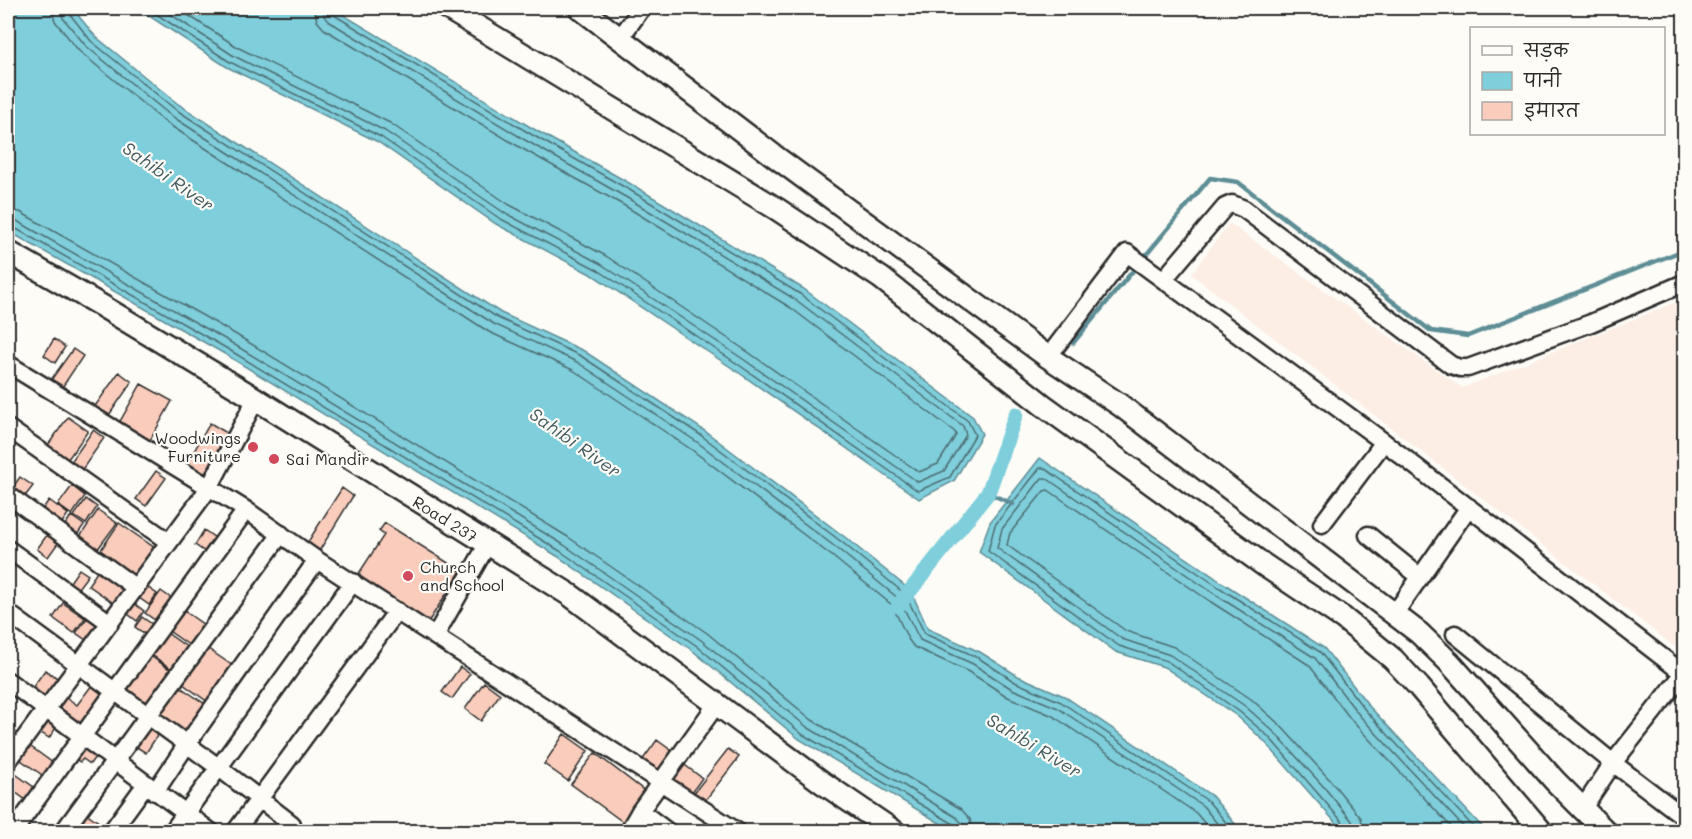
<svg xmlns="http://www.w3.org/2000/svg" width="1692" height="839" viewBox="0 0 1692 839" font-family="Mali,'Playpen Sans Deva',sans-serif">
<style>
.built{fill:#fceee5}
.water{fill:#7fcedb;stroke:#5d8d95;stroke-width:1.5}
.lines{fill:none;stroke-linecap:round;stroke-linejoin:round}
.shore{stroke:#4d6c71;stroke-width:1.5}
.stream{stroke:#5d8d95;stroke-width:4.5}
.canal{stroke:#7fcedb;stroke-width:15}
.building{fill:#f9ccbb;stroke:#2b2b2b;stroke-width:1.5}
.minor-casing{stroke:#2b2b2b;stroke-width:21}
.tertiary-casing{stroke:#2b2b2b;stroke-width:26}
.minor{stroke:#fdfcf7;stroke-width:16}
.tertiary{stroke:#fdfcf7;stroke-width:21}
.poi-dot{fill:#d1495b;stroke:#fdfcf7;stroke-width:2}
.labels{text-anchor:middle;stroke-width:4.5;stroke-linejoin:round;paint-order:stroke}
.poi-label{font-size:16px;fill:#2b2b2b;stroke:#fdfcf7;text-anchor:start}
.street-label{font-size:16px;fill:#2b2b2b;stroke:#fdfcf7}
.water-label{font-size:18px;font-style:italic;fill:#445c60;stroke:#fdfcf7}
</style>
<rect width="100%" height="100%" fill="#fdfcf7"/>
<filter id="ink" filterUnits="userSpaceOnUse"><feTurbulence type="fractalNoise" baseFrequency=".0167" numOctaves="2"/><feDisplacementMap in="SourceGraphic" scale="12" xChannelSelector="R" yChannelSelector="G"/><feConvolveMatrix kernelMatrix="1 2 1 2 8 2 1 2 1" color-interpolation-filters="sRGB"/></filter>
<g filter="url(#ink)">
<path class="built" d="M1229 223 1462 388 1684 299V654L1191 274Z"/>
<path class="water" d="M8 8H72L95 36 178 104 501 313 584 351 705 431 846 538 911 591 928 629 980 652 1018 676 1064 696 1212 796 1241 831H953L799 739 693 651 557 556 223 353 8 231Z
M137 8H332L532 128 636 187 804 289 973 417 982 434 954 481 919 499 735 370 594 276 496 224 378 142 227 67Z
M1040 458 1223 583 1324 648 1370 707 1486 831H1343L1264 741 1237 716 1164 667 1116 652 979 552 990 522Z"/>
<g class="lines">
<path class="shore" d="M51 8 55 21 79 51 165 122 489 332 573 370 692 450 832 556 892 605 908 639 914 647 969 672 1008 697 1053 716 1196 813 1212 832
M60 8 63 18 86 46 170 115 494 324 577 362 697 442 838 549 899 599 920 640 973 664 1012 689 1058 708 1203 806 1224 832
M68 8 69 13 91 41 175 109 498 318 581 356 702 436 843 543 905 594 925 634 977 657 1015 682 1061 702 1208 801 1234 832
M147 8 230 62 381 137 499 218 598 270 739 365 918 491 950 477 975 435 968 421 800 294 633 192 529 133 334 15 330 8
M161 8 234 56 385 131 503 212 601 264 743 359 918 482 944 471 966 435 963 426 796 300 629 199 525 140 330 22 324 16 323 8
M177 8 239 48 390 123 508 204 606 256 748 352 919 472 938 464 956 435 955 432 791 308 625 206 521 148 324 29 317 21 314 8
M8 210 20 212 235 334 568 537 707 633 812 720 961 809 970 819 973 832
M8 219 17 221 230 342 564 545 701 640 807 727 956 817 962 823 964 832
M8 226 13 227 226 348 560 551 697 646 802 734 952 823 956 827V832
M1347 832 1346 826 1269 737 1240 712 1167 661 1119 646 988 551 995 525 1040 468H1044L1220 588 1320 652 1366 711 1478 832
M1355 832 1352 821 1323 786 1274 732 1245 706 1170 655 1122 639 997 548 1002 529 1042 478H1046L1216 595 1315 658 1360 716 1468 832
M1364 832 1361 818 1330 780 1280 725 1251 699 1174 647 1126 631 1007 545 1010 533 1044 491 1048 490 1211 602 1309 665 1353 722 1456 832"/>
<path class="stream" d="M1073 343 1210 178 1238 182 1431 331 1468 336 1684 250
M988 493 1013 504"/>
<path class="canal" d="M898 606 988 493 1016 414"/>
</g>
<path class="building" d="M54 339 65 347 55 363 44 355Z
M73 349 83 356 59 392 48 384Z
M119 372 132 382 107 418 93 409Z
M141 384 172 401 149 442 118 425Z
M68 417 88 431 63 466 43 452Z
M210 423 227 433 203 477 185 467Z
M93 430 104 438 77 477 66 469Z
M156 471 166 478 146 506 136 499Z
M20 477 33 486 20 503 8 494Z
M72 486 85 496 72 515 58 505Z
M342 488 353 496 318 553 306 545Z
M86 499 97 507 86 524 74 516Z
M49 500 68 514 59 527 39 514Z
M98 510 117 523 94 554 77 541Z
M71 516 84 525 74 539 62 530Z
M119 523 155 548 132 579 98 554Z
M385 523 461 571 425 627 354 581 384 535 379 531Z
M204 530 218 540 208 554 195 545Z
M47 535 58 543 48 557 37 549Z
M79 569 88 575 76 591 68 585Z
M97 572 125 591 115 604 88 585Z
M143 584 157 594 149 605 135 595Z
M161 591 175 601 159 623 145 613Z
M131 601 144 611 137 621 124 611Z
M63 603 85 618 74 633 53 618Z
M180 608 207 627 193 648 166 629Z
M142 617 156 627 149 637 135 627Z
M87 618 99 627 89 642 76 633Z
M164 631 191 650 176 672 149 653Z
M204 646 233 666 208 702 179 681Z
M149 655 175 673 150 710 123 691Z
M460 667 470 674 452 699 442 692Z
M45 670 62 681 46 703 30 691Z
M484 682 500 694 481 721 465 709Z
M176 684 205 704 184 733 156 713Z
M92 685 108 697 81 731 52 709 62 694 77 705Z
M45 720 56 728 49 738 37 730Z
M146 724 159 733 146 753 132 744Z
M564 734 588 751 568 781 544 764Z
M657 740 676 754 660 776 641 762Z
M27 744 57 766 48 779 18 758Z
M82 747 95 757 90 764 83 759 80 762 74 758Z
M728 749 739 757 704 802 693 794Z
M595 753 646 792 623 822 571 784Z
M682 763 702 778 690 795 670 780Z
M10 770 38 790 30 803 8 787V774Z
M82 810 107 828 105 832H66Z"/>
<g class="lines">
<g class="minor-casing">
<path id="minor" d="M620 38 642 8
M1164 279 1225 207 1232 204 1244 209 1451 365 1460 368H1468L1591 323 1684 283
M1048 357 1127 253 1384 442 1684 674
M8 364 246 510 317 560 738 832
M8 428 169 542
M8 495 136 588
M1322 524 1384 442
M1368 535 1419 576
M8 549 110 623
M8 613 218 767 292 824
M1395 613 1469 507
M1455 634 1613 763 1684 817
M435 636 487 545
M8 681 211 832
M8 761 209 488 256 399
M155 792 187 744 317 560
M1583 808 1613 763 1684 673
M640 811 668 832
M13 832 246 510
M63 832 281 534
M111 832 146 784
M172 832 353 582
M235 832 397 611
M628 832 640 811 716 705"/>
</g>
<g class="tertiary-casing">
<path id="tertiary" d="M447 8 777 209 881 278 1043 405 1264 565 1343 618 1393 659 1419 687 1542 832
M580 8 777 158 1048 357 1120 405 1419 633 1449 662 1555 781 1606 832
M8 252 102 306 256 399 570 595 823 783 895 832"/>
</g>
<use href="#minor" class="minor"/>
<use href="#tertiary" class="tertiary"/>
</g>
</g>
<g class="poi-dot">
<circle cx="253" cy="447" r="6"/>
<circle cx="274" cy="459" r="6"/>
<circle cx="408" cy="576" r="6"/>
</g>
<g class="labels">
<g class="poi-label">
<text x="241" y="444" text-anchor="end">Woodwings<tspan x="241" dy="18">Furniture</tspan></text>
<text x="286" y="465">Sai Mandir</text>
<text x="420" y="573">Church<tspan x="420" dy="18">and School</tspan></text>
</g>
<g class="street-label">
<text transform="translate(445 519) rotate(32)" y="6">Road 237</text>
</g>
<g class="water-label">
<text transform="translate(168 177) rotate(35)" y="6">Sahibi River</text>
<text transform="translate(575 443) rotate(35)" y="6">Sahibi River</text>
<text transform="translate(1034 746) rotate(31)" y="6">Sahibi River</text>
</g>
</g>
<rect width="1692" height="839" fill="none" stroke="#fdfcf7" stroke-width="30"/>
<rect x="15" y="15" width="1662" height="809" fill="none" stroke="#2b2b2b" stroke-width="2" filter="url(#ink)"/>
<rect x="1470" y="27" width="195" height="108" fill="#fdfcf7" stroke="#a9a8a5" stroke-width="1.5"/>
<rect x="1482" y="46" width="30" height="9" fill="#fdfcf7" stroke="#a9a8a5" stroke-width="1.5"/>
<text x="1524" y="57" font-size="18" fill="#2b2b2b">सड़क</text>
<rect x="1482" y="72" width="30" height="18" fill="#7fcedb" stroke="#a9a8a5" stroke-width="1.5"/>
<text x="1524" y="87" font-size="18" fill="#2b2b2b">पानी</text>
<rect x="1482" y="102" width="30" height="18" fill="#f9ccbb" stroke="#a9a8a5" stroke-width="1.5"/>
<text x="1524" y="117" font-size="18" fill="#2b2b2b">इमारत</text>
</svg>
